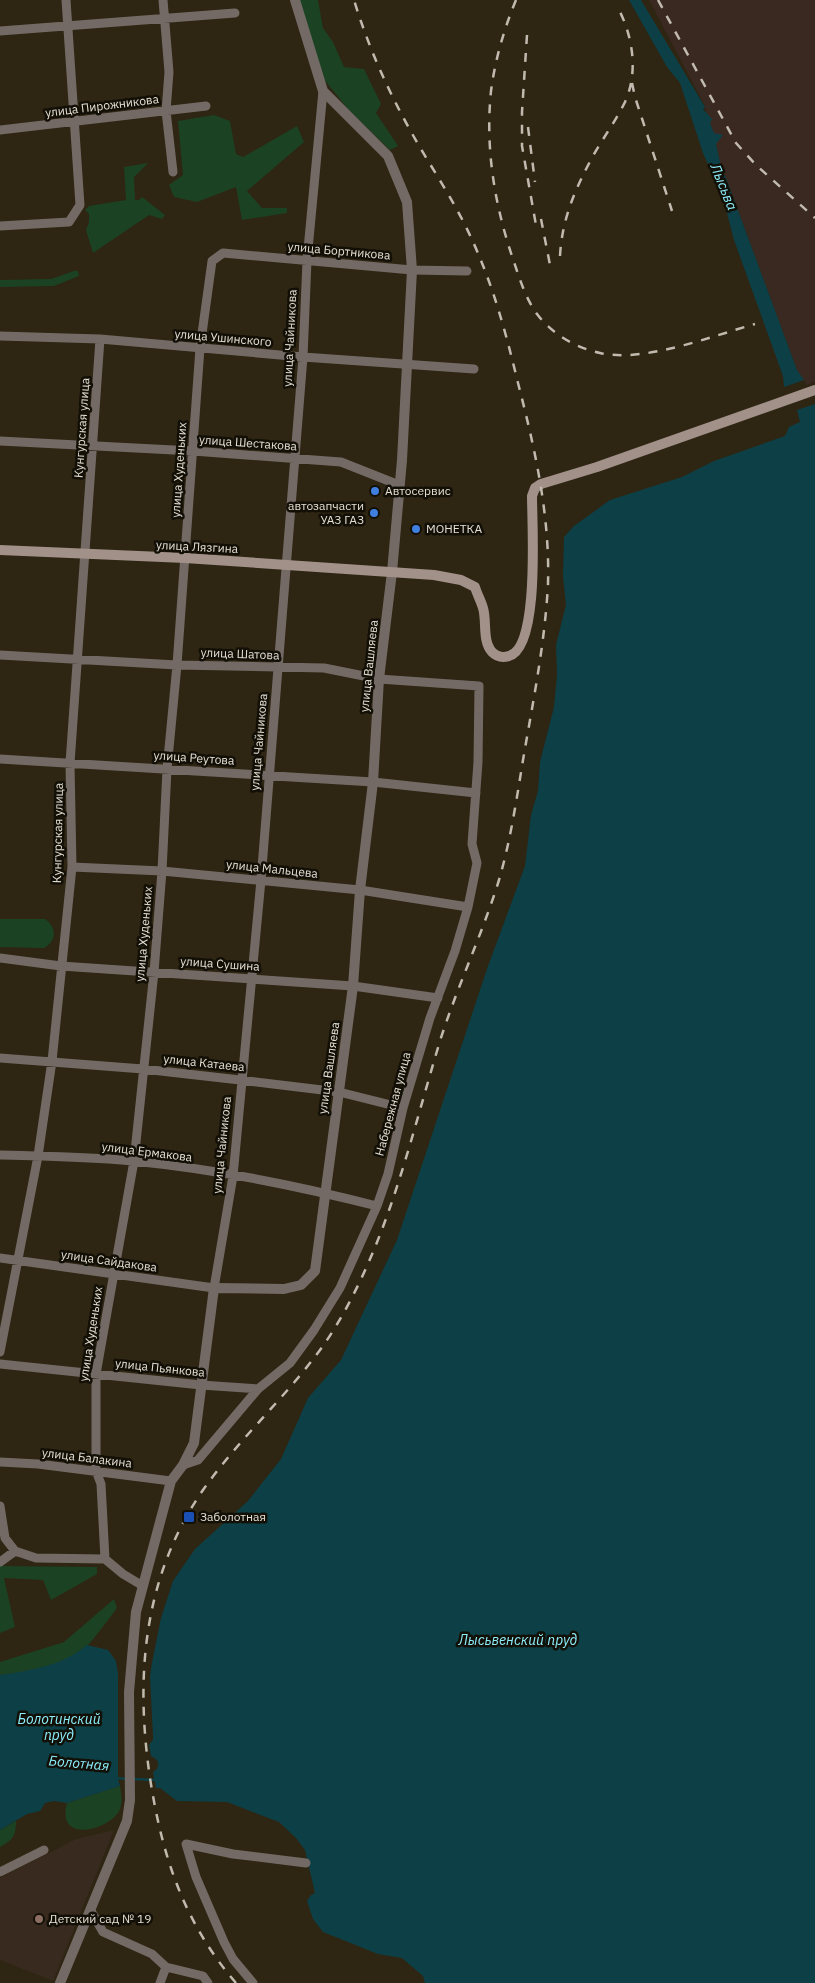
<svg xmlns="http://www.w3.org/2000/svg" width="815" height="1983" viewBox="0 0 815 1983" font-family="'IBM Plex Sans',sans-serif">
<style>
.industrial{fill:#3a2920}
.education{fill:#382a1e}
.green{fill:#1c4224}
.water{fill:#0d4046}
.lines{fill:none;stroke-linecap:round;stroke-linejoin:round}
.stream{stroke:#0d4046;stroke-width:2.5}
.minor{stroke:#746a65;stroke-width:9}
.tertiary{stroke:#746a65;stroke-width:10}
.secondary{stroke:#a19189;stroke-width:10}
.rail{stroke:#c1baae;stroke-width:2.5;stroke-dasharray:9 9;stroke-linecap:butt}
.shop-dot{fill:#3f7fe0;stroke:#120f07;stroke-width:2}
.transit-dot{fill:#1a4fb4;stroke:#120f07;stroke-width:2}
.education-dot{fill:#8d6e63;stroke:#120f07;stroke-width:2}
.labels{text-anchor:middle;stroke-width:5;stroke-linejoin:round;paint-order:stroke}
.street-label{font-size:12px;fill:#e5dfd4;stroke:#120f07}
.poi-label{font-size:12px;fill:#e5dfd4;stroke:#120f07;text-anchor:start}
.water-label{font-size:14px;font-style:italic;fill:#8deefb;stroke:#120f07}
</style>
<rect width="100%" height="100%" fill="#2e2513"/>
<path class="industrial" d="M649 0H815V382L807 385 797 370 726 178 722 171 704 104Z"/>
<path class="education" d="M114 1830 53 1981 0 1960V1878L76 1839Z"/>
<path class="green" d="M300 0H318L323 28 333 42 344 67 364 69 381 104 376 113 398 146 390 150 348 109 322 77Z
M214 115 230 121 236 154 243 157 297 126 304 142 247 191 262 208H287V213L242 220 236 187 197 202 174 197 169 185 183 175 178 121Z
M148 163 134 177 135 200H139L142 197 165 215 162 219 149 215 93 253 86 230 89 222V214L85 210 89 206 126 200 124 167Z
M74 271H78L79 276 54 286 0 287V280L51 279Z
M0 919H45C57 927 57 941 44 948L0 947Z
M0 1566 97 1567V1574L51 1600 43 1580 4 1578 15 1627 0 1633Z
M114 1599 117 1608C108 1620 98 1634 88 1645 66 1667 29 1671 0 1675V1662L64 1642Z
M120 1786C121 1793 123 1802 120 1809 113 1829 55 1846 67 1803Z
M16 1821C16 1836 13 1840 0 1847V1830Z"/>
<path class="water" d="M629 0H641L705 107 703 109 712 119 710 123 714 133 723 135 716 144 722 171 726 178 797 370 804 380 784 387 783 376 734 240 723 198 703 153 680 83 667 67Z
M815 404V1983H425L423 1976 402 1958 378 1954 323 1932 313 1919 307 1901 311 1895 315 1893 305 1850 296 1838 279 1822 227 1802 177 1801 160 1788H156L153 1772 157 1769C160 1762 157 1759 151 1756L149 1745 153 1740V1735L150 1676 152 1663 161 1618 173 1581 195 1549 248 1501 281 1459 308 1398 341 1360 397 1240 488 966 525 866 531 815 538 791 540 762 554 707 557 675 556 645 566 605 563 576 564 537 574 526 610 500 682 477 714 461 785 436 789 427 800 422 797 410Z
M87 1645 108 1650 116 1661 118 1674V1779L120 1786 67 1803 54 1801 45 1803 40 1811 27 1814 0 1830V1675C32 1670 62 1666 87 1645Z"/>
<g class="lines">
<path class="stream" d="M116 1778 128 1779
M133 1779 157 1780"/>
<path class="minor" d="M163 0 169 72 166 111 173 172
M0 31 235 13
M0 130 206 106
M0 226 69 222 80 205 66 0
M0 336 100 339 303 357 474 369
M0 441 193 451 341 462 399 485
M0 655 177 665 324 668 379 679 479 686 478 762 472 844 477 863 468 907 455 951 430 1018 403 1108 388 1174 377 1206 340 1288 314 1330 290 1363 258 1389 198 1460 183 1465
M0 759 373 782 476 793
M72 867 162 871 360 890 468 907
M0 958 61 966 353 986 438 998
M0 1058 143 1069 240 1080 339 1092 403 1108
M0 1155C44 1156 89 1157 133 1161 214 1169 299 1186 377 1206
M0 1258 214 1288 233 1176 261 880 303 357 307 260 323 91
M0 1352 38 1156 52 1061 72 867 70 763 100 339
M0 1364 201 1385 258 1389
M0 1462 38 1464 171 1481
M0 1506 5 1538 15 1551
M0 1562 15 1551 36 1558 105 1559
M143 1586 123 1574 105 1559 101 1484 96 1471V1374L134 1161 154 972 162 871 167 769 177 665 200 348 212 261 223 253 412 270 467 271
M0 1872 44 1850
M91 1911 103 1932 152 1954 166 1967 203 1976 208 1983
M160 1983 166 1967
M253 1983 233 1959 224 1942 196 1877 186 1844 233 1854 306 1863"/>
<path class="tertiary" d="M60 1983 127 1821 130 1800 129 1692 136 1612 171 1481 183 1465 194 1443 214 1288 284 1289 301 1285 315 1271 353 986 360 890 373 782 379 679 392 572 402 460 412 270 407 202 388 156 323 91 295 0"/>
<path class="secondary" d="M0 550 185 558 434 575 461 580 475 587C477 594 481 601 483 608 487 621 482 641 492 652 497 657 503 658 509 656 540 648 532 524 532 496L535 488 541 484 597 467 815 390"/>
<path class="rail" d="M516 0C504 29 495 60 491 91 485 150 495 207 514 262 520 280 526 299 537 314 552 334 576 348 600 353 644 363 712 336 755 324
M658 0 736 143 756 165 815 218
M527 35 522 112V146L537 231
M632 83 635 97 672 211
M528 127 535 182
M541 219 551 270
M560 256C562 219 575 189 593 156 603 138 615 122 624 104 639 74 633 36 618 8
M236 1983C184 1923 162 1856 150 1778 135 1677 143 1577 203 1490 238 1440 284 1399 320 1350 339 1324 354 1295 367 1266 399 1194 417 1117 440 1041 457 987 482 935 499 880 511 839 517 796 524 754 534 697 545 641 548 584 550 515 535 449 518 383 504 325 490 274 463 221 448 192 430 165 414 137 389 93 369 49 354 0"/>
</g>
<g class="shop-dot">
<circle cx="375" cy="491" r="5"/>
<circle cx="374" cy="513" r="5"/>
<circle cx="416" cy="529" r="5"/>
</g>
<rect class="transit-dot" x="183" y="1511" width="12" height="12" rx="2.5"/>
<circle class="education-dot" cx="39" cy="1919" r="5"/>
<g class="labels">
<g class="street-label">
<text transform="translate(102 106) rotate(-7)" y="4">улица Пирожникова</text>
<text transform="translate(339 251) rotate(5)" y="4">улица Бортникова</text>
<text transform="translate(223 338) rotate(5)" y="4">улица Ушинского</text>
<text transform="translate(290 338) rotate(-87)" y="4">улица Чайникова</text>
<text transform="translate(82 428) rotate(-86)" y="4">Кунгурская улица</text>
<text transform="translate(248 443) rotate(4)" y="4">улица Шестакова</text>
<text transform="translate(179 470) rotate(-86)" y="4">улица Худеньких</text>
<text transform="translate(197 547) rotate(3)" y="4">улица Лязгина</text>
<text transform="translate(240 654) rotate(2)" y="4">улица Шатова</text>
<text transform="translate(369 666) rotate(-84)" y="4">улица Вашляева</text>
<text transform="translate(259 742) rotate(-85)" y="4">улица Чайникова</text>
<text transform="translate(194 758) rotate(4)" y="4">улица Реутова</text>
<text transform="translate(58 833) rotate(-89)" y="4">Кунгурская улица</text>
<text transform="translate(272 869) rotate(6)" y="4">улица Мальцева</text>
<text transform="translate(144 934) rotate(-85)" y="4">улица Худеньких</text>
<text transform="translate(220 964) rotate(4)" y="4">улица Сушина</text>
<text transform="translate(204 1063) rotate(6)" y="4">улица Катаева</text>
<text transform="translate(329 1068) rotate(-82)" y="4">улица Вашляева</text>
<text transform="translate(393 1104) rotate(-75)" y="4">Набережная улица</text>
<text transform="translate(222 1145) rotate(-84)" y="4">улица Чайникова</text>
<text transform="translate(147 1152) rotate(7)" y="4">улица Ермакова</text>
<text transform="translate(109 1261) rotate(8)" y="4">улица Сайдакова</text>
<text transform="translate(91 1334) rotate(-81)" y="4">улица Худеньких</text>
<text transform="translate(160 1368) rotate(6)" y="4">улица Пьянкова</text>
<text transform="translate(87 1458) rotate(7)" y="4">улица Балакина</text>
</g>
<g class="poi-label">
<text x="385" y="495">Автосервис</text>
<text x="364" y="510" text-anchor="end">автозапчасти<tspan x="364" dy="14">УАЗ ГАЗ</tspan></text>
<text x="426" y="533">МОНЕТКА</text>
<text x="200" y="1521">Заболотная</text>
<text x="49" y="1923">Детский сад № 19</text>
</g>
<g class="water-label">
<text transform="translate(724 187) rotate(68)" y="5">Лысьва</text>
<text x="518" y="1645">Лысьвенский пруд</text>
<text x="59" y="1724">Болотинский<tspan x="59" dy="16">пруд</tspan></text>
<text transform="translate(79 1763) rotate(5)" y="5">Болотная</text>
</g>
</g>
</svg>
